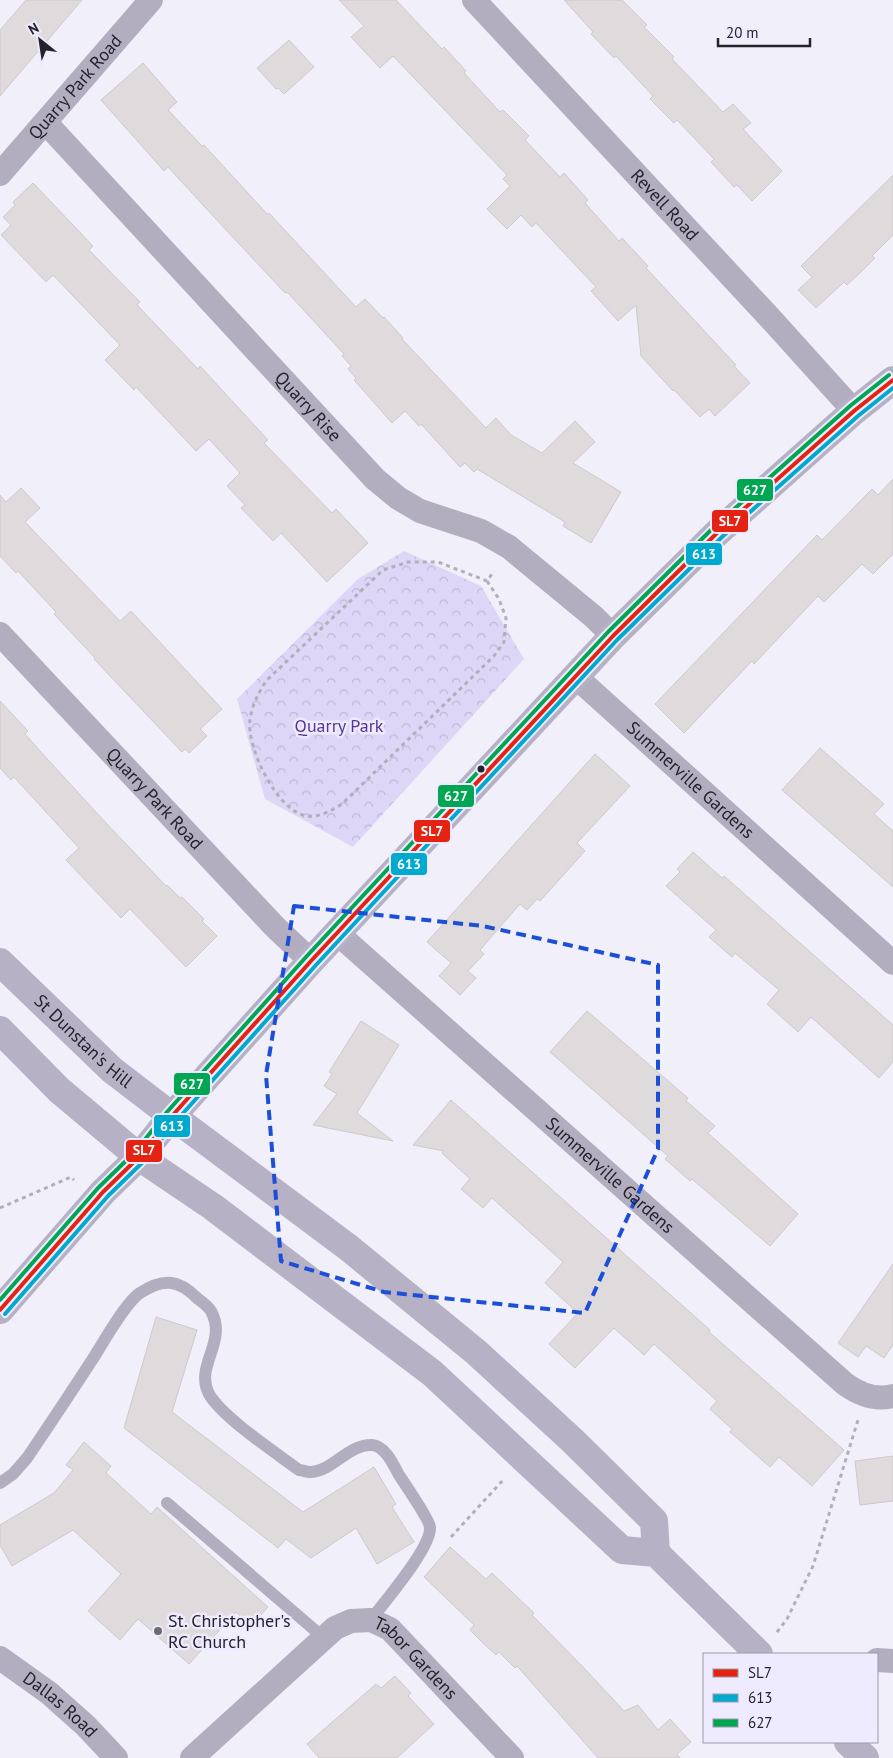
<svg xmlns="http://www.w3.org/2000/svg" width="893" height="1758" viewBox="0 0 893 1758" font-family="'PT Sans',sans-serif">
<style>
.forest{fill:url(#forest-crowns)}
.building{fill:#dfdadb;stroke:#cecacb}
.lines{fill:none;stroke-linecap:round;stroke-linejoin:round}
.path{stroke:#b2afbc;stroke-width:3;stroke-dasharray:4 4;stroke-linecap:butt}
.service{stroke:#b2aebf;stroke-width:12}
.minor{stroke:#b2aebf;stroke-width:24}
.trunk{stroke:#b6b1c5;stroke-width:28}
.bus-1-casing{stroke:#eeeaff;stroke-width:8}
.bus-2-casing{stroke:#eeeaff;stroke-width:8}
.bus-3-casing{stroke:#eeeaff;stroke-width:8}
.bus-1{stroke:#e42313;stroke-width:4}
.bus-2{stroke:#00a9ce;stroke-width:4}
.bus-3{stroke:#00a651;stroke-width:4}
.marked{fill:none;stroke:#1d4ed8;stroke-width:4;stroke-dasharray:10 6;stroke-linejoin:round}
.bus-dot{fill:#24222b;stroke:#eeeaff;stroke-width:2}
.poi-dot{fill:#6c6a73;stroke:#eeeaff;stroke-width:2}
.labels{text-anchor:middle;stroke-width:5;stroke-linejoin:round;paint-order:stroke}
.street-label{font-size:18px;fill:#24222b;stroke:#eeeaff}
.park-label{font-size:18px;fill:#553594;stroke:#eeeaff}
.poi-label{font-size:18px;fill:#24222b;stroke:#eeeaff;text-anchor:start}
.line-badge{stroke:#eeeaff;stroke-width:2}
.badge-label{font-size:14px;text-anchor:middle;font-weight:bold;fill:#fff}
</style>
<defs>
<pattern id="forest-crowns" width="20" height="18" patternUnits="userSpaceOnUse" patternTransform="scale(1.25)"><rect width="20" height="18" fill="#ddd6f7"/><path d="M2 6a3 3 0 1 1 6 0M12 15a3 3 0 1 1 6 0" fill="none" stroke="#beb7d4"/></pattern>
</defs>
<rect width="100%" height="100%" fill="#f1effa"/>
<path class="forest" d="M404 551 481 586 524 659 353 847 265 799 237 699 358 579Z"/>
<path class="building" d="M26 0H82L0 96V30Z
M339 0H396L442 49 444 47 466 71 464 73 500 112 503 110 529 136 525 140 541 157 560 177 564 173 588 200 585 203 619 241 622 238 648 266 646 268 736 365 734 366 750 383 715 416 709 409 700 417 674 390 673 391 641 356 636 305 618 321 591 291 596 287 536 223 532 227 521 215 507 229 487 209 510 186 503 179 507 175 393 56 380 68 351 37 364 26Z
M564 0H622L647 25 644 27 674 57 672 59 723 112 733 104 751 123 743 129 782 171 752 201 737 185 734 187 711 162 714 159 677 120 674 123 650 99 653 96 616 56 614 58 591 34 593 32Z
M289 40 314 67 284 94 278 88 276 89 257 68Z
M143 63 177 102 168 110 202 146 204 145 268 215 269 213 356 307 365 299 383 318 384 317 403 338 402 339 486 428 496 418 511 435 542 453 575 421 595 442 573 463 621 492 591 543 563 526 565 522 477 469 474 472 465 463 460 467 421 424 419 426 405 411 392 423 354 380 356 378 348 369 351 366 342 356 344 354 287 292 285 293 227 231 168 167 164 171 101 100Z
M893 175V235L872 256 875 258 862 271 847 285 844 282 816 308 798 290 812 277 801 266Z
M33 183 93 246 89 250 140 302 137 305 198 369 200 366 268 440 264 443 332 513 336 509 368 543 327 582 281 533 273 541 241 508 245 505 227 486 240 473 209 439 196 451 136 387 134 390 105 360 120 345 53 275 46 282 1 235 11 225 3 217 15 205 13 202Z
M893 479V554L873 574 862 564 824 602 818 596 754 664 752 661 684 733 655 704 817 535 822 540 872 489 878 495Z
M21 488 40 508 25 522 120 621 131 611 222 709 200 729 207 736 189 753 185 749 182 752 94 659 95 658 54 614 56 612 18 571 16 573 0 556V495L6 502Z
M0 701 28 731 25 734 40 751 106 823 166 886 167 885 180 898 182 897 204 919 202 921 217 936 186 967 130 909 121 918 66 860 79 848 14 777 11 780 0 768Z
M820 748 884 804 874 814 893 831V887L782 790Z
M595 754 630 786 577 843 585 851 540 901 537 899 527 910 520 904 480 950 484 954 468 971 476 978 460 995 439 976 451 963 427 942Z
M693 852 722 878 724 876 893 1025V1062L879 1078 811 1017 798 1032 767 1004 779 990 735 953 732 957 709 937 716 930 666 886 680 872 677 869Z
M587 1011 688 1098 686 1101 715 1126 708 1133 798 1214 770 1246 692 1179 690 1181 665 1159 668 1156 550 1052Z
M361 1021 399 1045 357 1113 393 1141 313 1125 337 1094 324 1086 332 1074 329 1072Z
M451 1100 710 1330 709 1332 844 1450 812 1486 779 1457 770 1467 730 1432 732 1429 710 1409 717 1401 654 1344 644 1355 614 1328 575 1368 549 1344 578 1313 545 1283 563 1262 492 1198 483 1208 461 1189 470 1179 442 1153 444 1151 413 1145Z
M893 1264V1345L884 1358 866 1346 858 1357 838 1343Z
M156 1317 197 1330 172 1412 303 1512 374 1467 396 1504 392 1507 414 1542 377 1564 356 1528 311 1558 286 1539 278 1548 124 1428Z
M84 1442 111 1466 106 1473 151 1514 157 1507 268 1607 251 1626 236 1612 189 1664 138 1619 120 1640 88 1611 121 1574 73 1530 12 1566 0 1545V1525L54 1493 73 1470 66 1465Z
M893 1456V1501L860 1505 855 1461Z
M450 1547 486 1579 492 1573 534 1613 532 1615 584 1668 624 1711 638 1705 658 1730 670 1719 691 1742 677 1754 680 1758H598L517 1666 515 1668 499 1652 496 1655 483 1643 470 1630 474 1625 424 1577Z
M395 1676 411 1693 408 1696 434 1724 397 1758H319L307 1744 376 1684 381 1688Z"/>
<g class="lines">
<path class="path" d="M487 581 499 599 506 618 504 642 494 656 342 804C332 810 319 818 307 816 277 812 246 746 250 720 252 705 258 694 266 681L383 570 408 562H438L487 581 494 571
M0 1208 71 1177 74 1180
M451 1537 504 1479
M777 1632 787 1619 813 1566 858 1420"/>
<path class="service" d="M0 1483 13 1474 27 1458C50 1424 72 1391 94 1357 104 1341 126 1302 140 1293 163 1278 178 1279 197 1298 202 1302 208 1306 211 1311 228 1342 194 1366 209 1394 222 1417 276 1453 299 1470 302 1470 306 1472 310 1472 332 1472 348 1444 372 1445 385 1446 393 1464 399 1475 405 1484 429 1519 430 1527 432 1547 384 1602 371 1620
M167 1503 324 1638"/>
<g class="minor">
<path id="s1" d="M474 0 770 318 854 411"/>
<path id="s2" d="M46 123 375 479 398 498 420 511 481 531 509 547 594 617 613 636"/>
<path id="s3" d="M0 174 151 0"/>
<path id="s4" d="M0 634 275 927 311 961"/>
<path id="s5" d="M576 677 893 963"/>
<path id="s6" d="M337 933 845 1384C859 1394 875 1401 893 1396"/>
<path id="s7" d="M0 1658 49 1693 86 1726 116 1758"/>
<path d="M877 1660 893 1661"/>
<path id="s8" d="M192 1758 335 1628 351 1621 371 1620 390 1629 512 1758"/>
</g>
<g class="trunk">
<path id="s9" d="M0 962 112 1070 172 1116 349 1248 476 1352 573 1441 654 1521 656 1553"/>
<path d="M0 1030 59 1090 139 1157 213 1207 432 1373 622 1550 656 1553 759 1654"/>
<path d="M0 1310 103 1192 139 1157 172 1116 311 961 613 636 718 532 854 411 893 380"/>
<path d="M848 1742 865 1758"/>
</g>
<g class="bus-1-casing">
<path id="bus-1" d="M0 1310 103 1192 139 1157 172 1116 311 961 613 636 718 532 854 411 893 380"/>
</g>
<g class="bus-2-casing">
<path id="bus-2" d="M5 1314 108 1196 144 1161 177 1120 316 965 617 640 722 537 858 416 893 388"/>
</g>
<g class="bus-3-casing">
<path id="bus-3" d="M0 1300 98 1188 134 1153 167 1112 306 957 608 632 714 527 850 406 889 375"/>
</g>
<use href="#bus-1" class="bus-1"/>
<use href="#bus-2" class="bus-2"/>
<use href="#bus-3" class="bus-3"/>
</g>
<path class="marked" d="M294 906 483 926 658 965V1149L585 1313 384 1292 281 1261 266 1075Z"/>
<circle class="bus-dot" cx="481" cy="769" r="4.5"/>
<circle class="poi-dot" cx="158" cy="1631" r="5"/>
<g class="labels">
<g class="street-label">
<text dy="6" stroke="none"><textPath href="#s3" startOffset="115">Quarry Park Road</textPath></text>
<text dy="6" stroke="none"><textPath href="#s1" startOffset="280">Revell Road</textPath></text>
<text dy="6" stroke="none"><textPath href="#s2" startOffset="386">Quarry Rise</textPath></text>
<text dy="6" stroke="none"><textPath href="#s5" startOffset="154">Summerville Gardens</textPath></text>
<text dy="6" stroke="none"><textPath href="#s4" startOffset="226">Quarry Park Road</textPath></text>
<text dy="6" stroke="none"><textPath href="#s9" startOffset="115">St Dunstan's Hill</textPath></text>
<text dy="6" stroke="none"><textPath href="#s6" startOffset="365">Summerville Gardens</textPath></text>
<text dy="6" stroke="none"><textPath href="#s8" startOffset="290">Tabor Gardens</textPath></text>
<text dy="6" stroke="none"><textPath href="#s7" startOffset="76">Dallas Road</textPath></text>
</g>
<g class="park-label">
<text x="339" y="732">Quarry Park</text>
</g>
<g class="poi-label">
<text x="168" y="1627">St. Christopher's<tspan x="168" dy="21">RC Church</tspan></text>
</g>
</g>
<g class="line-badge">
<rect x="736" y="478" width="38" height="24" rx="5" fill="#00a651"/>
<rect x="711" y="509" width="38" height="24" rx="5" fill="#e42313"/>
<rect x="685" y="542" width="38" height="24" rx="5" fill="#00a9ce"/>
<rect x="437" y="784" width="38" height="24" rx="5" fill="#00a651"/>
<rect x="413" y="819" width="38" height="24" rx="5" fill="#e42313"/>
<rect x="390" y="852" width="38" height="24" rx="5" fill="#00a9ce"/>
<rect x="173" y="1072" width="38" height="24" rx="5" fill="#00a651"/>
<rect x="153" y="1114" width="38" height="24" rx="5" fill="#00a9ce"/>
<rect x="125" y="1139" width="38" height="24" rx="5" fill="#e42313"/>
</g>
<g class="badge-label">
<text x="755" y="495">627</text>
<text x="730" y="526">SL7</text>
<text x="704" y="559">613</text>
<text x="456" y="801">627</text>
<text x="432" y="836">SL7</text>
<text x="409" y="869">613</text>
<text x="192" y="1089">627</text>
<text x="172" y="1131">613</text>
<text x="144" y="1155">SL7</text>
</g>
<rect x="703" y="1653" width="175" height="90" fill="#eeeaff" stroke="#9d9aaa"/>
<rect x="713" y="1669" width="25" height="8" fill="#e42313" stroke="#9d9aaa"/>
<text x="748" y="1678" font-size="15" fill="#24222b">SL7</text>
<rect x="713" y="1694" width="25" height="8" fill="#00a9ce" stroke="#9d9aaa"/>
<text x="748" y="1703" font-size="15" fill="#24222b">613</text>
<rect x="713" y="1719" width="25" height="8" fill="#00a651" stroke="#9d9aaa"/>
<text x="748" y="1728" font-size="15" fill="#24222b">627</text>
<g transform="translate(40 40) rotate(330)" stroke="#eeeaff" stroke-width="4" paint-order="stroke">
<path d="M0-4L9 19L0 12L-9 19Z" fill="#24222b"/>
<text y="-8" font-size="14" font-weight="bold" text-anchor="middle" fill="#24222b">N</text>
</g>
<path d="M718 38v8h92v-8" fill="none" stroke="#24222b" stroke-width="2.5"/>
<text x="726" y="38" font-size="15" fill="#24222b" stroke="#eeeaff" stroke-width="4" paint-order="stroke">20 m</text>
</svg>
